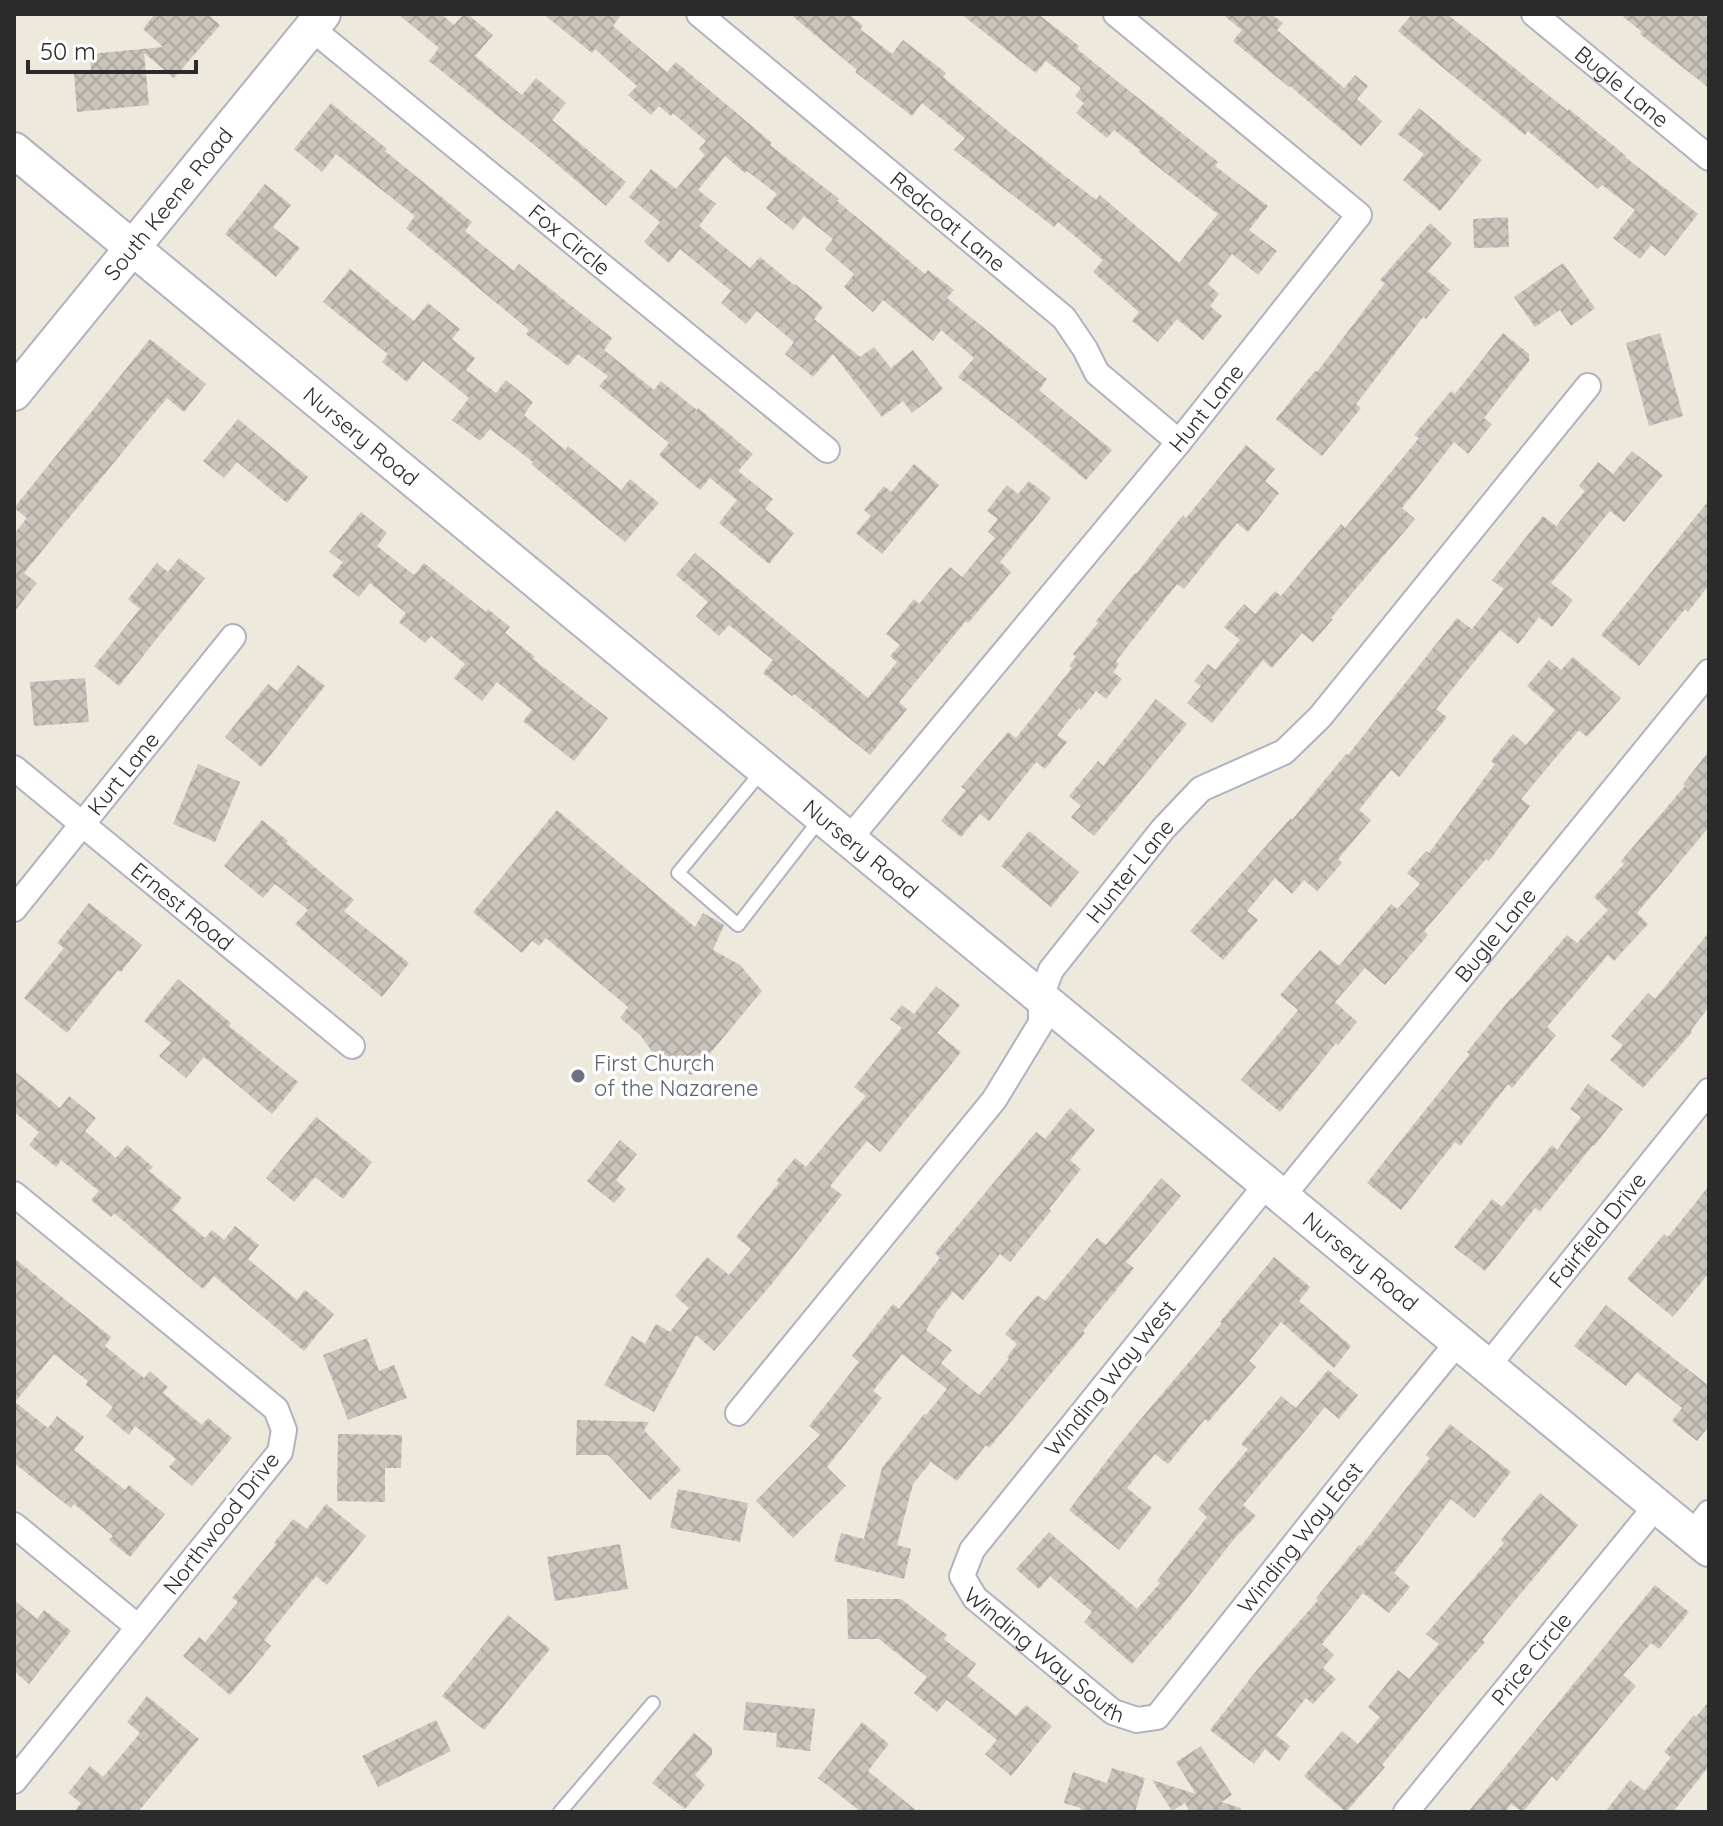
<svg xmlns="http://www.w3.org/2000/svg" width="1723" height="1826" viewBox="0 0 1723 1826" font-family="Quicksand,sans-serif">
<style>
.building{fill:url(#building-cross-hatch)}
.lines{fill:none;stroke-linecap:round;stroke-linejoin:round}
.lane-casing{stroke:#b1b1c0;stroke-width:16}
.street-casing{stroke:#b1b1c0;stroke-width:28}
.secondary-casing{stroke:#b1b1c0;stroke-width:38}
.lane{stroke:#fff;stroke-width:12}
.street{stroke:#fff;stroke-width:24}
.secondary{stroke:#fff;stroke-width:34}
.worship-dot{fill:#6b7280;stroke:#fff;stroke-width:3}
.labels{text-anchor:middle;stroke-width:7;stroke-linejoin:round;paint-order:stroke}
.street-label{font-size:22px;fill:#2b2b2b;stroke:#fff}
.worship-label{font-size:22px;fill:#5b616d;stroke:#fff;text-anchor:start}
</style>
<defs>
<pattern id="building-cross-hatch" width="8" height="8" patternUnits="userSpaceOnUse" patternTransform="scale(2)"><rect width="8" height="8" fill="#c9c5bc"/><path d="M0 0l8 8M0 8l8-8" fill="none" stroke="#ada9a2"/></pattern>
</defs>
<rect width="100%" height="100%" fill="#eee9dd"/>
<path class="building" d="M155 14H207L220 25 174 78 144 53 149 105 77 112 74 74 91 72 90 54 163 47 143 29Z
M398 14H441L454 25 464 14H467L493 35 475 56 522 95 536 78 566 103 552 120 626 182 606 206 533 144 429 61 439 48Z
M543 14H622L613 26 667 72 676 62 772 143 770 145 839 199 837 201 925 274 928 270 954 290 947 298 1047 379 1039 390 1112 450 1086 480 1015 421 958 377 974 358 941 330 933 341 883 300 873 312 844 287 854 274 825 249 833 239 804 216 793 230 766 208 777 194 747 171 745 173 725 156 698 190 716 204 699 226 750 268 760 257 794 285 795 284 823 307 814 319 860 357 874 347 891 368 913 350 943 389 912 413 903 401 882 417 833 354 813 377 785 354 794 342 757 311 746 324 721 303 731 291 680 249 669 263 644 242 660 222 629 197 651 169 676 189 705 155 699 149 706 141 673 113 671 116 659 106 651 115 628 95 637 86 595 49 592 53Z
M790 14H849L863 26 860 29 892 54 903 40 946 73 943 77 1023 143 1096 200 1100 195 1179 263 1218 214 1139 152 1140 150 1114 130 1107 138 1076 113 1084 103 1075 96 1081 88 1046 61 1036 73 961 14H1038L1079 46 1077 49 1218 162 1215 166 1268 206 1249 230 1277 251 1258 275 1232 254 1208 284 1219 294 1210 306 1222 316 1203 340 1177 319 1158 342 1132 321 1139 312 1093 272 1103 260 1058 222 1054 227 954 150 965 138 922 103 912 116 855 72 857 70Z
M1222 14H1271L1283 23 1277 30 1344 88 1355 75 1368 86 1357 99 1382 121 1361 146 1290 86 1289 87 1233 41 1242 30Z
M1412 14H1447L1568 111 1569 109 1626 156 1625 157 1698 214 1665 256 1651 245 1640 259 1613 238 1635 210 1602 185 1598 189 1528 131 1525 135 1398 31Z
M1620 14H1702L1709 19V88L1640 34 1642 32Z
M331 103 387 149 385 151 472 222 465 231 514 271 519 264 612 338 604 350 654 390 661 381 697 410 698 408 753 454 738 471 773 499 765 509 794 533 769 564 719 523 737 500 710 478 700 490 659 455 669 443 599 386 608 376 578 354 568 366 526 334 529 330 406 228 415 216 336 154 322 172 294 149Z
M1419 108 1482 160 1440 211 1403 180 1424 154 1398 134Z
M265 184 291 205 273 227 300 248 276 277 225 234Z
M1508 217 1509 247 1474 248 1473 219Z
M1430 223 1452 243 1428 271 1450 290 1426 319 1423 317 1356 404 1361 408 1322 456 1276 419 1315 371 1317 372 1385 283 1380 280Z
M1563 263 1595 308 1571 326 1560 310 1535 327 1514 297Z
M350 269 414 321 428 303 460 329 452 339 475 358 466 370 496 393 506 380 533 402 524 415 565 450 568 446 621 490 630 479 659 503 625 542 531 464 533 462 490 429 480 441 452 420 469 398 423 361 407 382 382 362 388 354 323 302Z
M1503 333 1529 354V361L1484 418 1492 424 1468 454 1454 442 1402 508 1415 519 1331 618 1333 619 1313 642 1302 633 1272 668 1263 660 1212 723 1187 703 1201 686 1194 681 1208 664 1215 670 1240 640 1224 627 1244 604 1255 614 1275 591 1281 596 1341 524 1345 528 1419 438 1414 435 1451 391 1455 394Z
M1660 333 1683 416 1649 426 1626 343Z
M150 339 206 384 184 412 167 398 156 411 24 573 37 583 14 612V534L27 518 14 508Z
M238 419 308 477 287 503 237 462 224 478 203 461Z
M1246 445 1275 469 1265 481 1279 493 1248 532 1237 523 1184 589 1177 584 1116 661 1119 664 1113 672 1122 679 1106 699 1096 691 1081 710 1079 708 1057 735 1067 742 1045 769 1036 762 989 821 980 814 961 837 941 821 966 790 961 787 1008 732 1016 738 1072 668 1069 666 1076 657 1073 654 1098 623 1096 621 1135 573 1136 574 1183 515 1186 518Z
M1632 451 1663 475 1624 522 1610 511 1551 583 1573 600 1552 627 1539 617 1518 644 1500 630 1436 709 1447 717 1399 777 1391 770 1359 810 1371 820 1338 859 1342 863 1317 891 1304 880 1292 894 1275 878 1247 911 1258 920 1223 960 1190 931 1291 818 1292 820 1346 754 1348 755 1457 618 1472 629 1504 589 1492 580 1543 516 1556 526 1585 491 1579 486 1598 462 1613 474Z
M914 464 939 485 882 554 856 533 871 516 864 510 884 486 891 492Z
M1029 481 1051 498 1000 562 1011 572 968 623 966 621 899 702 907 709 870 755 794 694 792 696 763 673 773 660 729 625 719 636 696 616 708 602 676 575 695 553 868 698 897 662 890 656 900 645 886 634 914 599 919 604 950 567 962 577 995 538 988 532 998 519 987 511 1007 485 1018 494Z
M1709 500V585L1688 612 1685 609 1639 666 1601 635Z
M361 512 387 533 377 546 414 575 424 563 486 612 488 609 510 627 505 633 535 657 533 659 608 718 574 761 523 721 532 710 497 682 482 701 454 678 465 664 431 636 425 643 399 622 406 613 370 583 359 597 332 576 343 562 329 552Z
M179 558 205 578 119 686 94 666 140 609 128 599 157 563 168 572Z
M1573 657 1621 698 1587 737 1579 730 1521 799 1530 806 1489 861 1486 859 1424 931 1428 935 1385 985 1365 968 1335 1002 1357 1022 1338 1045 1336 1043 1280 1112 1241 1080 1298 1010 1280 995 1320 950 1339 966 1391 904 1397 909 1420 884 1407 873 1426 851 1429 853 1495 764 1491 761 1513 734 1526 745 1555 710 1527 686 1549 660 1561 670Z
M298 665 325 686 261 767 225 737 268 684 277 691Z
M85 678 89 722 34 726 30 682Z
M1156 699 1187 724 1094 836 1071 817 1081 806 1069 796 1098 761 1103 766Z
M1709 751V827L1637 913 1648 924 1614 961 1608 955 1547 1027 1556 1035 1512 1088 1508 1084 1460 1146 1455 1142 1401 1210 1367 1183 1470 1054 1467 1052 1511 998 1512 999 1567 935 1577 943 1608 910 1594 897 1624 864 1621 861 1685 786 1683 784Z
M198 764 240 782 215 842 173 824Z
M557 810 695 927 703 913 724 925 713 950 740 965 762 991 692 1075 660 1063 641 1036 620 1018 628 1007 546 938 539 946 532 941 522 953 473 912Z
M262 820 288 841 286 843 354 900 344 911 409 963 382 997 295 924 308 910 275 884 263 898 224 866Z
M1029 831 1079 872 1051 907 1001 866Z
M89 903 142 945 121 972 118 970 67 1033 24 998 64 948 57 943Z
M1709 932V1007L1691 1030 1692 1032 1643 1088 1610 1060 1623 1045 1611 1036 1648 993 1655 999Z
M178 979 231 1023 229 1026 298 1082 272 1114 204 1057 186 1078 159 1056 171 1043 144 1021Z
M936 986 960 1005 937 1033 961 1052 880 1152 867 1141 830 1186 842 1195 770 1286 714 1351 696 1335 654 1412 604 1385 632 1336 645 1344 656 1324 670 1332 689 1308 675 1296 707 1257 729 1275 751 1249 736 1237 779 1183 776 1181 795 1158 806 1167 866 1096 854 1087 902 1028 890 1019 902 1005 914 1014Z
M14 1071 60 1108 69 1096 96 1118 85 1131 116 1158 127 1145 153 1167 149 1171 182 1198 172 1210 205 1238 212 1230 224 1240 235 1226 259 1245 248 1259 297 1300 305 1290 334 1314 304 1351 214 1276 203 1289 114 1213 111 1217 91 1200 99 1191 61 1160 56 1167 29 1145 39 1132 14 1112Z
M1588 1084 1623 1109 1594 1146 1593 1145 1540 1211 1535 1208 1485 1271 1454 1247 1492 1199 1502 1207 1552 1145 1557 1150 1581 1117 1570 1109Z
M1070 1108 1095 1130 1070 1160 1081 1169 1049 1209 1051 1211 1010 1262 1000 1254 963 1300 953 1292 938 1310 926 1330 952 1350 941 1363 979 1395 1009 1359 1007 1357 1017 1344 1005 1334 1037 1295 1045 1301 1097 1238 1106 1245 1161 1178 1181 1196 1126 1262 1134 1268 1083 1331 1085 1333 989 1448 986 1445 957 1481 931 1462 913 1484 897 1545 911 1549 904 1579 834 1561 841 1533 864 1539 882 1468 924 1414 926 1415 947 1389 902 1354 873 1391 882 1398 827 1467 846 1486 793 1538 756 1501 820 1435 809 1426 859 1362 852 1356 893 1304 899 1309 940 1258 935 1253 1036 1132 1045 1139Z
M316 1117 372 1162 343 1199 315 1177 294 1202 266 1178Z
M620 1140 637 1154 616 1180 626 1189 614 1203 587 1181Z
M1709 1186V1273L1673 1317 1627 1279 1664 1234 1668 1237Z
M1274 1257 1310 1287 1299 1301 1351 1346 1334 1368 1281 1322 1249 1361 1256 1367 1208 1422 1205 1419 1168 1464 1155 1454 1127 1488 1152 1508 1119 1550 1069 1510 1118 1446 1222 1323 1220 1322Z
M14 1258 111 1337 105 1346 144 1378 150 1371 168 1387 163 1393 202 1425 208 1418 232 1438 192 1486 169 1467 176 1459 135 1426 129 1435 106 1416 113 1407 86 1385 88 1381 54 1354 15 1402 48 1428 57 1416 84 1437 74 1450 125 1490 129 1485 165 1514 130 1557 109 1540 113 1536 74 1504 71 1508 14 1463Z
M1606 1305 1709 1386V1426L1697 1441 1672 1421 1682 1408 1637 1372 1626 1386 1574 1346Z
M367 1338 379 1371 394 1365 407 1398 348 1420 323 1355Z
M1328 1370 1358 1395 1339 1419 1325 1407 1243 1505 1256 1516 1234 1539 1171 1619 1132 1664 1084 1622 1092 1612 1050 1576 1039 1589 1016 1569 1049 1532 1137 1609 1160 1583 1157 1581 1207 1517 1198 1509 1248 1449 1241 1444 1281 1396 1296 1408Z
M577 1420 649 1422 644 1430 681 1470 650 1500 608 1455H576Z
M1450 1424 1511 1472 1474 1518 1451 1499 1394 1573 1410 1587 1389 1613 1363 1593 1322 1644 1334 1655 1323 1668 1336 1679 1313 1704 1306 1698 1276 1735 1290 1746 1279 1761 1265 1749 1254 1764 1210 1730 1257 1670 1318 1600 1316 1598 1359 1545 1361 1546 1430 1458 1426 1455Z
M338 1434 402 1435 401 1468H385V1502L337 1501Z
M678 1489 748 1503 740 1542 670 1528Z
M1540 1493 1578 1525 1482 1640 1485 1642 1432 1703 1382 1765 1385 1767 1346 1812 1304 1776 1342 1731 1358 1744 1380 1717 1368 1707 1398 1670 1409 1679 1439 1644 1426 1634 1504 1543 1501 1540Z
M326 1504 366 1536 327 1585 316 1576 264 1640 271 1646 230 1695 183 1656 199 1637 205 1642 238 1602 232 1598 276 1545 274 1543 293 1519 307 1529Z
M620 1544 628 1589 555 1601 547 1557Z
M1655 1585 1689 1612 1659 1649 1651 1643 1623 1675 1636 1686 1603 1725 1557 1781 1552 1776 1523 1812 1511 1804 1505 1812H1468Z
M847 1599H901L947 1635 944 1639 976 1664 967 1676 1016 1716 1026 1705 1052 1726 1011 1776 985 1754 997 1740 947 1700 937 1712 914 1693 927 1677 879 1639H848Z
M14 1600 37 1619 44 1610 71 1631 29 1684 14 1671Z
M508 1615 550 1649 484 1730 442 1696Z
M147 1696 199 1739 138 1812H74L81 1803 68 1793 90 1766 103 1777 140 1733 127 1722Z
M1709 1701V1766L1673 1812H1605L1630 1780 1645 1791 1671 1757 1664 1752 1694 1715 1696 1717Z
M746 1702 815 1709 810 1751 776 1747 777 1733 743 1730Z
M436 1720 451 1751 378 1787 362 1756Z
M862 1722 889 1744 868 1771 918 1812H861L818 1778Z
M694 1733 712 1748V1755L695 1775 705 1785 685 1809 652 1783Z
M1201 1746 1232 1795 1221 1802 1241 1808V1812H1190L1185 1803 1172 1811 1152 1780 1196 1794 1176 1762Z
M1112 1768 1145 1778 1135 1812H1079L1081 1808 1064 1803 1073 1772 1107 1783Z"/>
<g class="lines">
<g class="lane-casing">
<path id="lane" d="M762 771 678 873 738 925 821 818
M560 1812 653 1703"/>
</g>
<g class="street-casing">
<g id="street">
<path id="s1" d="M699 14 1064 318 1085 349 1097 373 1179 442"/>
<path id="s2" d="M1534 14 1709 158"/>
<path id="s3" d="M311 28 827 450"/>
<path id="s4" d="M14 768 352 1046"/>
<path id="s5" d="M849 839 1179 442 1359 215 1116 14"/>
<path id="s6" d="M14 909 233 637"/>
<path id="s7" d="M1266 1185 972 1550 962 1576 975 1598 1113 1712 1137 1720 1157 1717 1367 1453 1458 1342"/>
<path d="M14 1194 276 1409 284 1430 280 1452 14 1781"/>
<path id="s8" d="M1282 1197 1709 672"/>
<path id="s9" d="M1487 1367 1709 1091"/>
<path id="s10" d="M738 1413 994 1100 1041 1023V997L1051 970 1163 829 1201 789 1284 752 1320 717 1588 386"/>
<path d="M14 1525 138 1627"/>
<path d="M1692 1535 1709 1513"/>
<path id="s11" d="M1406 1812 1657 1505"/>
</g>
</g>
<g class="secondary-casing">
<g id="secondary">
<path id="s12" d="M14 150 1709 1549"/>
<path id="s13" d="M14 393 323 14"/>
</g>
</g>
<use href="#lane" class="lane"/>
<use href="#street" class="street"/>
<use href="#secondary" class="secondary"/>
</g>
<circle class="worship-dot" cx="578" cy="1076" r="8"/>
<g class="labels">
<g class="street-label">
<text dy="8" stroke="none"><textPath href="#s2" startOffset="114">Bugle Lane</textPath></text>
<text dy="8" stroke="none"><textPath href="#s13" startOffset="244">South Keene Road</textPath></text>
<text dy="8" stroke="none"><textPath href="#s1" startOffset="324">Redcoat Lane</textPath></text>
<text dy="8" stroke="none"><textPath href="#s3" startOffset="334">Fox Circle</textPath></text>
<text dy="8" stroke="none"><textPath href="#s5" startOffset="560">Hunt Lane</textPath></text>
<text dy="8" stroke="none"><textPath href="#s12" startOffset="450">Nursery Road</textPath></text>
<text dy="8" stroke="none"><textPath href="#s6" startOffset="174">Kurt Lane</textPath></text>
<text dy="8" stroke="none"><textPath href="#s12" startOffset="1098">Nursery Road</textPath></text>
<text dy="8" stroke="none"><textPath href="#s10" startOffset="676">Hunter Lane</textPath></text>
<text dy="8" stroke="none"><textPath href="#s4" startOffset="218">Ernest Road</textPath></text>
<text dy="8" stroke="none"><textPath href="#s8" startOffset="338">Bugle Lane</textPath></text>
<text dy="8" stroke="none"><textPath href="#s9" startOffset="176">Fairfield Drive</textPath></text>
<text dy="8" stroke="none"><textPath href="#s12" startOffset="1746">Nursery Road</textPath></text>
<text transform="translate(1110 1378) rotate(-51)" y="8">Winding Way West</text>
<text transform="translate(221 1523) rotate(-52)" y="8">Northwood Drive</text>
<text dy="8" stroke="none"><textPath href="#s7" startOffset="976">Winding Way East</textPath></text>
<text dy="8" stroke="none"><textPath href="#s7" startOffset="612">Winding Way South</textPath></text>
<text dy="8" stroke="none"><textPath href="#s11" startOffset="198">Price Circle</textPath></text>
</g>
<g class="worship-label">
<text x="594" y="1071">First Church<tspan x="594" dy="25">of the Nazarene</tspan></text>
</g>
</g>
<rect width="1723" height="1826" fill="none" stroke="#2b2b2b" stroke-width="32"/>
<path d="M28 60v12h168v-12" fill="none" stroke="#2b2b2b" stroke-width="4"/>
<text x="40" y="60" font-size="24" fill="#2b2b2b" stroke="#ffffff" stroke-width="6" paint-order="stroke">50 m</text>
</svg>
